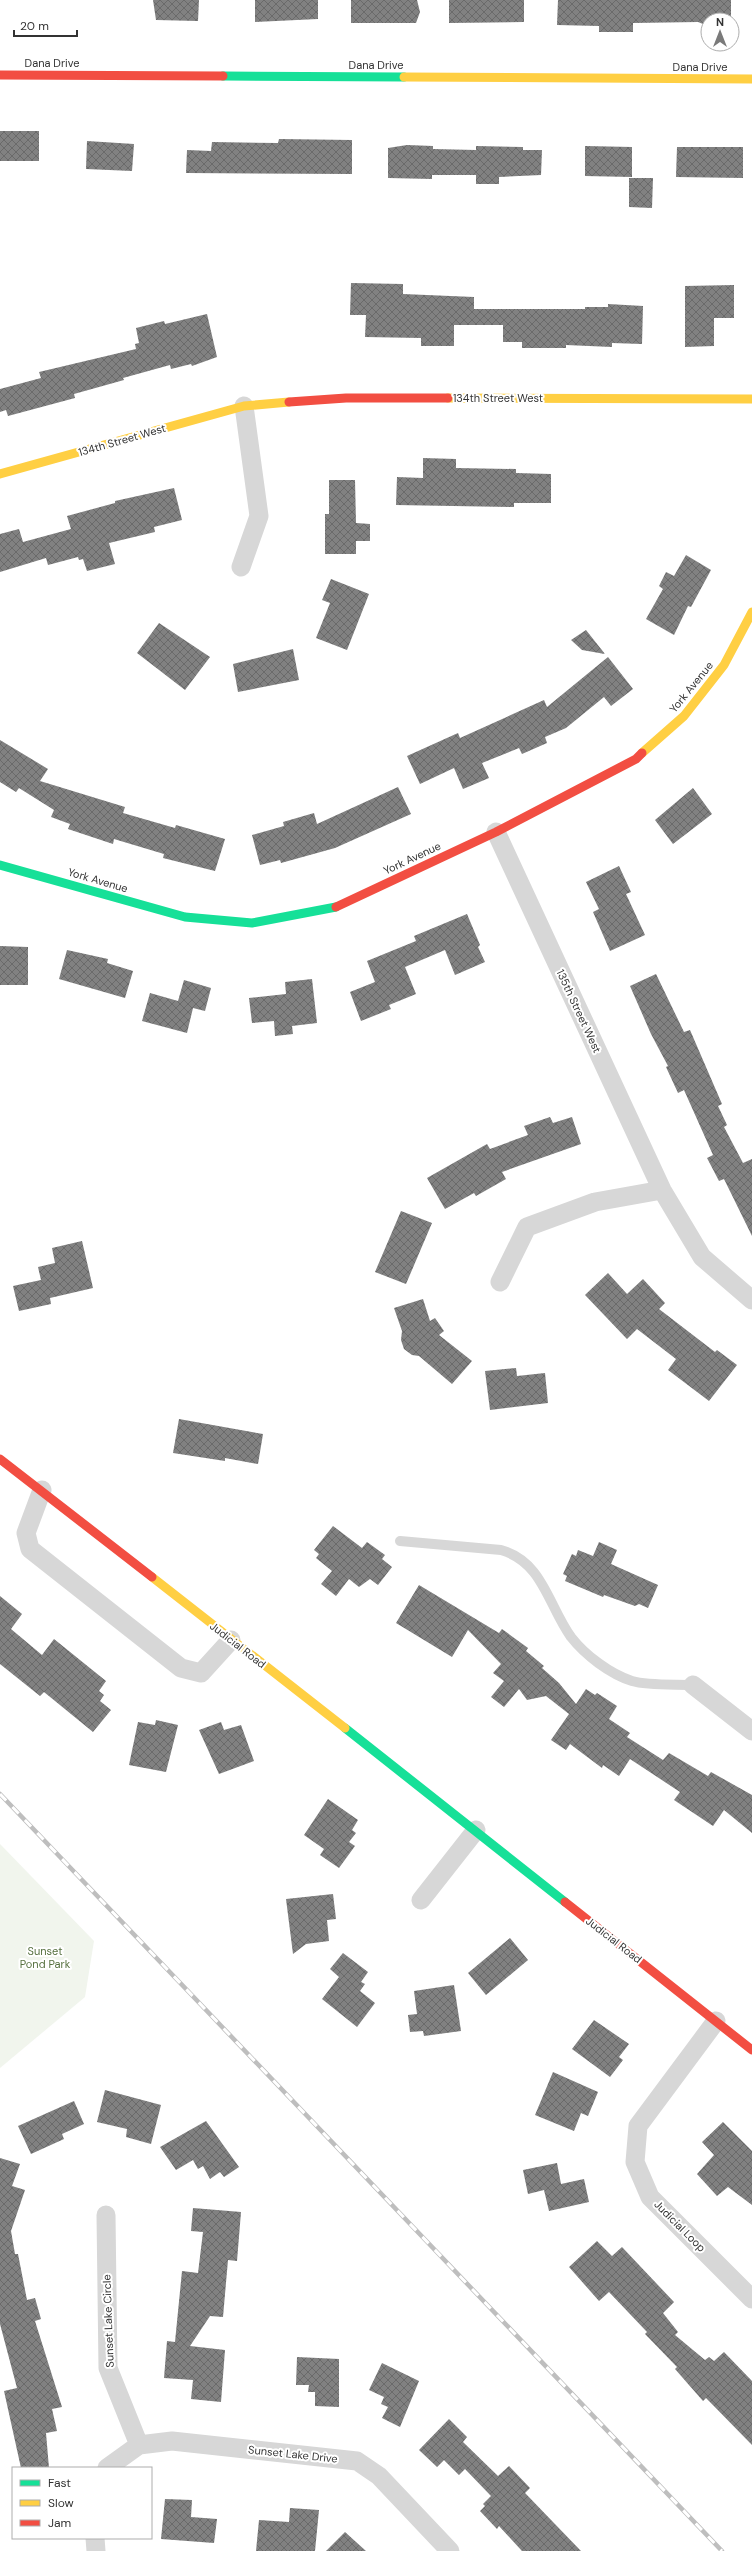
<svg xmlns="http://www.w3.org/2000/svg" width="752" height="2551" viewBox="0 0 752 2551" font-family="'DM Sans',sans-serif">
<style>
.park{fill:#f1f5ed}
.building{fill:url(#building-cross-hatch)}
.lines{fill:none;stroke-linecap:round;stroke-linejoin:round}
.lane{stroke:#d7d7d7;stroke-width:10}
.street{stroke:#d7d7d7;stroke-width:19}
.fast{stroke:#16e098;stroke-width:9}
.slow{stroke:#ffcf43;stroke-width:9}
.jam{stroke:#f24e42;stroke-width:9}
.rail-casing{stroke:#bebebe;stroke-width:4.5}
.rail{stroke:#fff;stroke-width:3;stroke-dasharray:9;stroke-linecap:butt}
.labels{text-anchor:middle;stroke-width:4;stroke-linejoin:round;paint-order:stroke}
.street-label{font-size:11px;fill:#333;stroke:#fff}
.park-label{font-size:11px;fill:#56703f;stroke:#fff}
</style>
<defs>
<pattern id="building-cross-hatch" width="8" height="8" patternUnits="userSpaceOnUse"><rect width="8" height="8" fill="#818181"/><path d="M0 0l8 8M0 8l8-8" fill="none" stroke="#6a6a6a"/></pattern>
</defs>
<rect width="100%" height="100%" fill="#fff"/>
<path class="park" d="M0 1844 94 1941 85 1997 0 2068Z"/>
<path class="building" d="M153 0H199L198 21 156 20Z
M255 0H318V19L255 22Z
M351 0H417L420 12 416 23H351Z
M449 0H524V22L449 23Z
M558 0H731V20H708V26L698 22 633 23V32H599V26L557 25Z
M0 131H39V161H0Z
M279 139 352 140V174L186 173 187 150 211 151 212 142 278 143Z
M87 141 134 144 132 171 86 169Z
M407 145 433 146V149L476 150V146L523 147V150H542L541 175 499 177V184H476V175H432V179L388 178V148Z
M585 146 632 147V177L585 176Z
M677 147H743V178L676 177Z
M629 178H653L652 208 629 207Z
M351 283 403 284V294L474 297V309H585V307H608V304L643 306 642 344 612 343V347L566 345V348H522V342H503V325H454V346H421V338L365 337 366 315H350Z
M734 285V318H714V346L685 347V286Z
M207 314 217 357 192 366 191 364 171 369 170 365 123 378 124 380 74 394 75 398 8 416 6 410 0 412V389L41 378 39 372 136 349 135 344 139 343 136 328 164 321 165 324Z
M423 458 456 459V468L516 469V473L551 474V503H514V507L396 505 397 477 423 478Z
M329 480H355L356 523 370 524V541H356V554H325V514H329Z
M174 488 182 520 154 527 155 532 109 543 115 564 87 571 83 559 79 560 78 557 48 565 46 558 0 572V534L19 529 23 542 71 529 67 516 115 503V501Z
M686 555 711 570 691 607 688 606 674 635 646 619 663 589 659 586 666 572 674 576Z
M331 579 369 594 347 650 316 638 330 603 322 600Z
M159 623 210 657 185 690 137 653Z
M586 630 605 654 582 650 571 640Z
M293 649 299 680 238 692 233 664Z
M608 657 633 689 611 706 604 697 566 728 545 737 547 743 522 754 519 748 482 763 489 778 463 789 454 768 420 784 407 756 458 733 460 738 544 700 547 707Z
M0 740 48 769 40 781 125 807 123 813 175 828 176 825 225 839 215 871 163 858 164 854 114 839 113 844 68 829 70 824 51 817 54 810 19 788 16 792 0 782Z
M398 787 411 814 335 848 281 863 280 860 260 865 252 835 284 826 283 822 314 813 317 824Z
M693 788 712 814 673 844 655 820Z
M619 866 631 892 626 894 645 935 610 951 593 912 599 909 586 882Z
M467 914 480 945 478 947 485 962 455 975 445 950 405 967 416 994 389 1005 391 1009 361 1021 350 992 375 982 367 961 416 941 414 936Z
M0 946 28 947V985H0Z
M67 950 108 959 107 963 133 971 125 998 59 979Z
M656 974 684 1032 690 1030 722 1104 718 1106 727 1125 724 1127 743 1163 752 1159V1236L724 1179 719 1181 707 1158 713 1155 684 1090 678 1093 666 1067 668 1066 651 1034 630 986Z
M312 979 317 1023 292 1026 293 1034 275 1036 274 1021 252 1023 249 998 286 994 285 982Z
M184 980 211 988 205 1011 193 1008 187 1033 142 1021 150 993 178 1001Z
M550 1117 553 1123 572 1117 581 1144 502 1172 506 1179 476 1196 474 1193 445 1209 427 1178 487 1144 490 1149 528 1135 524 1126Z
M401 1211 432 1223 406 1284 375 1272Z
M82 1241 93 1288 50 1298 51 1304 19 1311 13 1286 41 1280 38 1267 55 1263 52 1248Z
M608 1273 627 1294 643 1279 665 1303 659 1309 715 1352 717 1350 737 1365 709 1401 668 1370 676 1359 637 1329 627 1339 585 1295Z
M423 1299 430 1321 435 1318 444 1331 439 1335 472 1361 452 1384 419 1356 412 1355 404 1349 401 1340 402 1331 394 1308Z
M516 1368 517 1376 545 1373 548 1403 490 1410 485 1371Z
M179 1419 263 1434 258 1464 225 1458V1461L173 1453Z
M333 1526 362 1548 367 1542 385 1555 382 1559 392 1567 378 1585 370 1579 359 1587 349 1579 336 1596 321 1584 332 1571 316 1558 319 1554 314 1550Z
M599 1542 617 1550 611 1564 658 1585 648 1608 639 1604 635 1606 604 1595 603 1597 565 1581 567 1576 563 1574 572 1554 576 1556 578 1550 593 1556Z
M419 1585 499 1633 502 1629 528 1648 526 1651 544 1666 542 1668 559 1683 576 1704 586 1689 595 1695 597 1693 617 1706 609 1719 630 1733 627 1737 663 1760 669 1753 708 1776 711 1772 752 1795V1833L724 1810 713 1826 674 1800 680 1792 630 1759 619 1776 603 1765 602 1768 570 1744 566 1750 551 1740 569 1714 546 1696 527 1700 519 1689 504 1707 491 1697 504 1681 493 1673 501 1664 468 1630 452 1657 396 1623Z
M0 1596 22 1614 11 1629 42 1655 54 1639 106 1681 99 1691 104 1695 100 1701 111 1710 93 1732 44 1692 40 1696 0 1664Z
M156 1720 178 1725 166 1772 129 1765 138 1722 155 1725Z
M221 1722 224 1730 241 1725 254 1761 219 1774 199 1730Z
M328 1799 358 1820 352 1830 356 1833 349 1842 355 1846 339 1868 320 1855 324 1849 304 1835Z
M333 1894 336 1919 327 1920 329 1941 306 1944 293 1954 286 1899Z
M510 1938 528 1960 486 1995 468 1973Z
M343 1953 368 1972 361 1982 365 1984 360 1991 375 2003 357 2027 322 1999 339 1977 330 1969Z
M454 1985 461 2031 424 2036 423 2031 410 2032 408 2015 417 2014 414 1991Z
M594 2020 629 2044 619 2057 623 2060 610 2077 572 2049Z
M553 2072 598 2092 588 2116 581 2113 574 2131 535 2115Z
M105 2090 161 2105 151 2144 126 2137 127 2129 97 2122Z
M74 2101 84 2124 62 2134 64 2139 31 2154 18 2126Z
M206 2121 239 2167 224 2177 220 2172 210 2179 203 2166 198 2169 193 2160 176 2170 160 2147Z
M723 2122 752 2151V2205L728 2187 717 2196 697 2174 714 2155 702 2142Z
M0 2158 20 2164 12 2186 25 2190 11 2231 15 2254H18L27 2300 35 2298 41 2319 35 2321 62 2407 52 2409 57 2431 46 2433 49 2468H21L4 2391 17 2388 0 2324Z
M557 2163 561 2184 584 2179 589 2202 549 2211 544 2190 528 2194 523 2170Z
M193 2208 241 2212 237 2261 228 2260 223 2317 210 2316 190 2346 225 2350 221 2402 191 2399 193 2380 164 2378 167 2341 175 2342 182 2271 198 2273 203 2232 191 2231Z
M597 2241 612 2256 622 2247 674 2302 663 2313 678 2332 675 2335 705 2360 709 2357 714 2361 724 2352 752 2381V2445L706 2398 703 2401 675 2369 677 2367 645 2334 647 2332 609 2292 599 2301 569 2267Z
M297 2357 339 2359V2407L315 2406V2392H308L309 2385H296Z
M382 2363 419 2381 400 2427 382 2418 388 2407 381 2404 384 2397 369 2390Z
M449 2419 467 2437 463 2442 498 2476 509 2466 530 2488 525 2493 581 2551H522L499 2526 497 2529 480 2511 485 2506 483 2504 491 2496 465 2469 459 2475 444 2460 437 2467 419 2450Z
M165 2499 192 2500 191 2517 217 2519 214 2543 161 2539Z
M290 2508 319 2510 315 2551H256L259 2520 289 2522Z
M345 2532 366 2551H326Z"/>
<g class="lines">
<path class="lane" d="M400 1541 501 1550C543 1562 548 1605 571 1637 585 1655 610 1674 632 1681 649 1686 676 1684 693 1685"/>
<path class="street" d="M241 567 259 516 244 406
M496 832 662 1190 702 1257 752 1300
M500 1282 527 1227 595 1202 662 1190
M42 1490 26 1533 30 1549 181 1668 201 1673 231 1640
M693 1685 752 1731
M421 1900 476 1830
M716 2021 638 2126 635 2162 650 2197 752 2299
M106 2215 108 2368 139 2445
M107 2468 139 2445 172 2441 357 2461 379 2476 450 2551
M95 2538 96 2551"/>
<path class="fast" d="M223 76 404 77
M0 865 185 917 252 923 336 907
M345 1728 565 1902"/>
<path class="slow" d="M404 77 752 79
M448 398 752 399
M0 474 244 406 289 402
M642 753 684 716 724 665 752 612
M152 1577 345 1728"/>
<path class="jam" d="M0 75 223 76
M289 402 346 398H448
M336 907 496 832 636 759 642 753
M0 1459 152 1577
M565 1902 752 2050"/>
<g class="rail-casing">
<path id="rail" d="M0 1794 722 2551"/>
</g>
<use href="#rail" class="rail"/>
</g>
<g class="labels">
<g class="street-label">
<text x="52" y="67">Dana Drive</text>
<text x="376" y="69">Dana Drive</text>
<text x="700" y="71">Dana Drive</text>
<text x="498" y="402">134th Street West</text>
<text transform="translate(122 440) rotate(-16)" y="4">134th Street West</text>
<text transform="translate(691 687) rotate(-51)" y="4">York Avenue</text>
<text transform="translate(412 858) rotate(-25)" y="4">York Avenue</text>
<text transform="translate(98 880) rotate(16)" y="4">York Avenue</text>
<text transform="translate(579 1011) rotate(65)" y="4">135th Street West</text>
<text transform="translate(238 1645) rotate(38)" y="4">Judicial Road</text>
<text transform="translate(614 1940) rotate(38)" y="4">Judicial Road</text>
<text transform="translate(680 2226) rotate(45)" y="4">Judicial Loop</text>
<text transform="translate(108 2321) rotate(-92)" y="4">Sunset Lake Circle</text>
<text transform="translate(293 2454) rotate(6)" y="4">Sunset Lake Drive</text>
</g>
<g class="park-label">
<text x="45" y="1955">Sunset<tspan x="45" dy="13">Pond Park</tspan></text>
</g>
</g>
<rect x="12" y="2467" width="140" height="72" fill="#ffffff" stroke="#adadad"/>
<rect x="20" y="2480" width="20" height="6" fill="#16e098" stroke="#adadad"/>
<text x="48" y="2487" font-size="12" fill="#333333">Fast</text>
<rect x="20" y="2500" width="20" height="6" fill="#ffcf43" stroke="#adadad"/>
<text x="48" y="2507" font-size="12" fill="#333333">Slow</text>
<rect x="20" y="2520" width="20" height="6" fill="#f24e42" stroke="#adadad"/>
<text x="48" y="2527" font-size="12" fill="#333333">Jam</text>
<g transform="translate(720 32)"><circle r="19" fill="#ffffff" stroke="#adadad"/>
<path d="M0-3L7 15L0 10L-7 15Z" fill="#7a7a7a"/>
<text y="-6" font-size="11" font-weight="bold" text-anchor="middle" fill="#333333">N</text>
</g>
<path d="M14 30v6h63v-6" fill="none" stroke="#333333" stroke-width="2"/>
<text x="20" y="30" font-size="12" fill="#333333" stroke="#ffffff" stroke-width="3" paint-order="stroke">20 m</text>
</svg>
